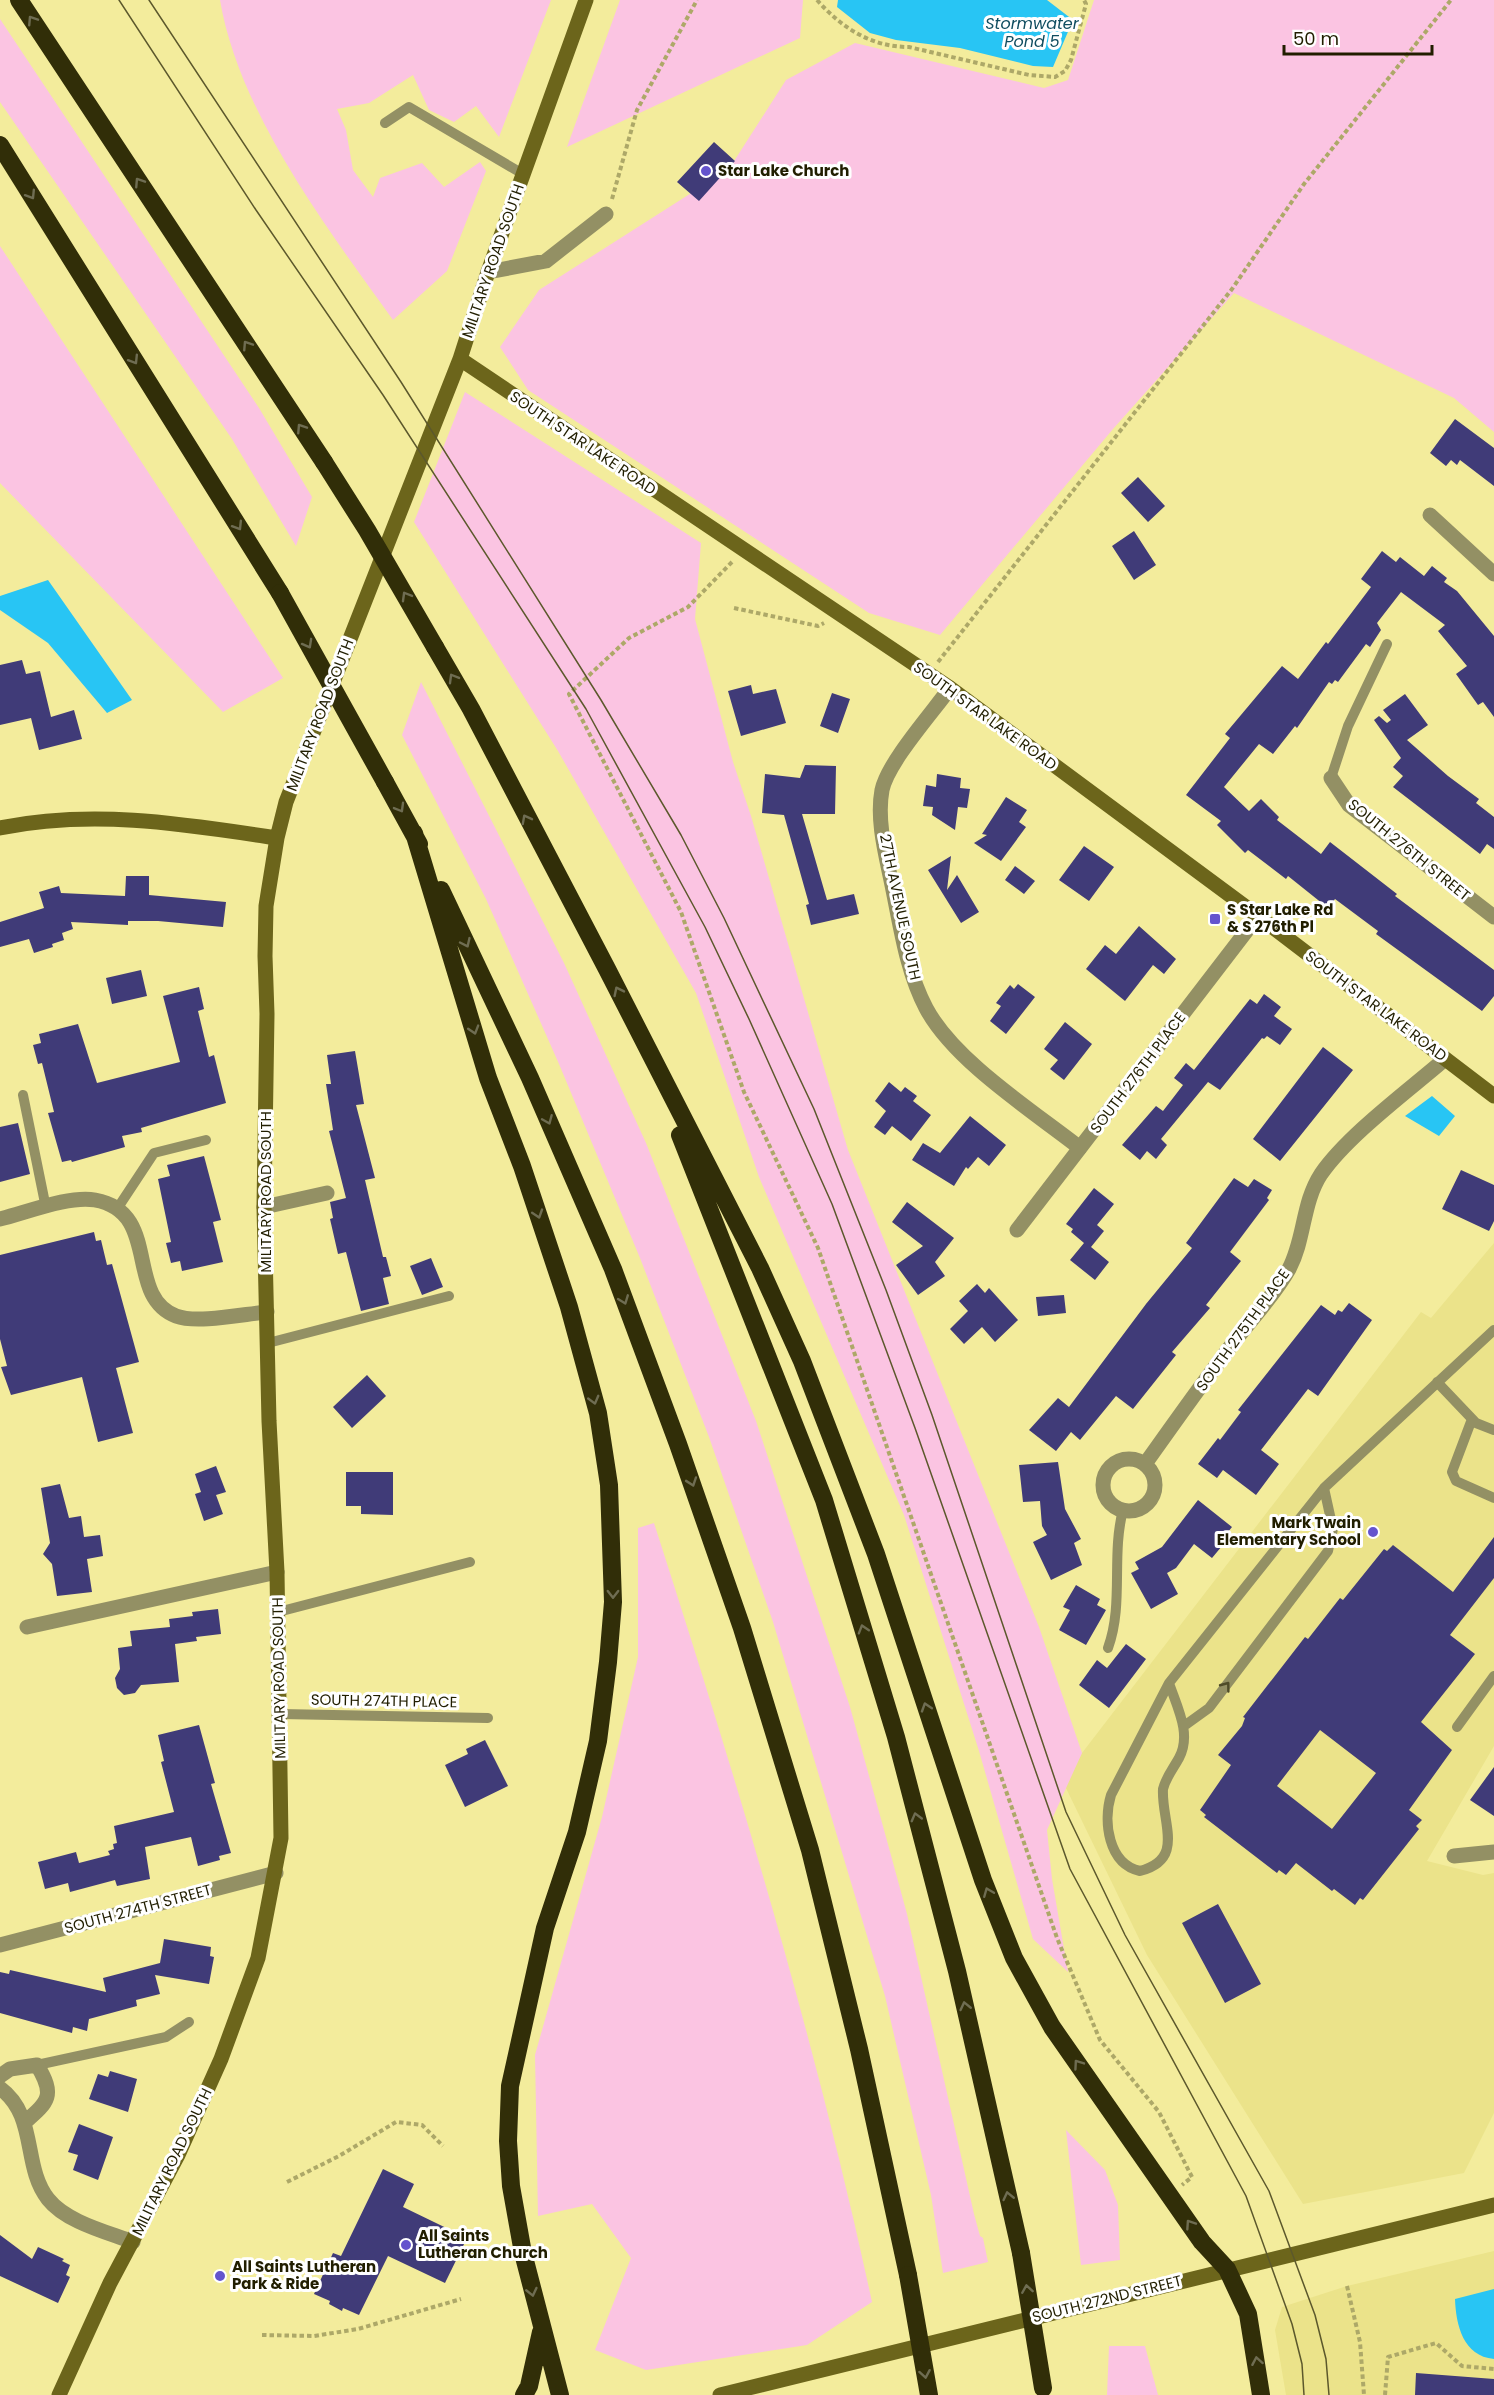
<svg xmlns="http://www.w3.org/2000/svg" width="1494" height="2395" viewBox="0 0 1494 2395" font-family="Poppins,sans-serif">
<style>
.built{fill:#ebe38a}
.green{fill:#fbc4e2}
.water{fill:#28c5f4}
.building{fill:#403b78;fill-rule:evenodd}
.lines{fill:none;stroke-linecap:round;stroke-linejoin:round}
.path{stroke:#ada868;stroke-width:4;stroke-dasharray:4.5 3;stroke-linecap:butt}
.lane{stroke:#939064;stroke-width:10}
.street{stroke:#939064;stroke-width:15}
.secondary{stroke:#6c651b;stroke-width:15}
.highway{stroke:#312e08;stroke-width:18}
.tram{stroke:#5c582c;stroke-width:1.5}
.highway-bridge{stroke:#312e08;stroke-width:18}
.oneway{stroke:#6f6d52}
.oneway2{stroke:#4f4c28}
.poi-dot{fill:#6454cd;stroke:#fff;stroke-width:2}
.labels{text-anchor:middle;stroke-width:6;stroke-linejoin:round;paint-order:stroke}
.poi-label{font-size:15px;font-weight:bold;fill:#211e00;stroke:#fff;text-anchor:start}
.street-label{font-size:15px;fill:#211e00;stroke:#fff}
.water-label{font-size:16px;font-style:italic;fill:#104d60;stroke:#fff}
</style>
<rect width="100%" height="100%" fill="#f3ec9c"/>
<path class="built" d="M1494 1243V1746L1427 1861 1483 1875 1494 1873V2113L1464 2173 1303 2204 1147 1955 1065 1786 1082 1753 1421 1312 1431 1318Z
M1494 2251V2395H1286L1275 2330 1282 2307 1347 2286Z"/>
<path class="green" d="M220 0H551L499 137 476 106 454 122 429 110 413 75 369 103 337 109 346 130 353 170 373 197 380 178 422 163 444 187 480 162 486 171 447 271 393 320C327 228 239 113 220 0Z
M620 0H803L800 38 567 147Z
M1094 0H1494V432L1454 398 1234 293 1113 429 940 635 869 613 528 390 500 347 539 290 729 169 786 80 855 43 1044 88 1068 80Z
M0 19 259 408 312 497 296 546 232 439 0 102Z
M0 246 283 678 223 712 0 483Z
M465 392 701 543 695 619 733 762 751 816 848 1150 1039 1627 1082 1753 1047 1830 1052 1879 1068 1972 1033 1939 979 1751 904 1515 759 1177 696 993 558 751 414 522Z
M421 682 564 963 646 1143 756 1421 850 1707 889 1848 907 1914 974 2214 980 2236 983 2238 988 2262 943 2273 931 2195 885 1996 773 1622 709 1437 640 1258 559 1064 486 899 402 735Z
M654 1523C737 1781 815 2037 872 2302L807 2345 646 2370 595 2350 631 2258 592 2204 538 2216 535 2055 602 1817 638 1657V1528Z
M1066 2130 1105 2170 1118 2205 1120 2260 1081 2265Z
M1109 2346H1145L1158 2395H1107Z"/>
<path class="water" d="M838 0H1047L1073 20 1053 67 1033 66 960 48 896 40 870 33 837 7Z
M48 580 132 700 107 713 48 643 0 610V596Z
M1432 1096 1455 1116 1439 1136 1405 1116Z
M1494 2289V2359C1463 2356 1456 2325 1455 2299Z"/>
<path class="building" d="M714 142 735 161 699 201 677 182Z
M1455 419 1494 448V486L1460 460 1457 465 1451 460 1446 466 1430 453Z
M1138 477 1165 506 1148 522 1121 493Z
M1134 531 1156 565 1134 580 1112 546Z
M1382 551 1396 562 1400 557 1424 576 1432 566 1447 578 1444 582 1457 591 1494 636V717L1483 702 1478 705 1456 674 1467 666 1438 631 1445 625 1401 592 1377 623 1381 630 1370 647 1366 644 1338 682 1335 680 1332 684 1329 682 1297 728 1295 726 1273 754 1259 744 1224 787 1249 811 1261 799 1279 817 1277 820 1321 854 1330 842 1397 894 1395 896 1494 970V996L1482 1011 1376 934 1378 931 1335 899 1328 908 1288 876 1286 879 1248 850 1245 853 1217 825 1221 821 1186 795 1230 738 1225 734 1282 666 1298 679 1326 642 1328 644 1371 587 1361 579Z
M22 660 26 674 40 671 51 717 74 710 82 739 39 750 31 718 0 725V665Z
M751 685 753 694 776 689 786 723 741 736 728 691Z
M832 693 850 699 838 733 820 726Z
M1405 694 1428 725 1407 740 1448 776 1479 799 1476 803 1494 817V849L1487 844 1480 854 1393 787 1403 776 1393 767 1401 758 1374 720 1379 716 1387 723 1391 720 1383 710Z
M805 765 836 766 835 814H802L827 900 854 894 859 914 811 925 806 905 809 904 784 815 762 813 765 774 800 778Z
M937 774 961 778 960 788 970 789 967 808 958 807 955 830 932 815 933 807 923 806 926 785 936 787Z
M1006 797 1027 810 1019 822 1026 827 1001 861 974 843 987 835 982 834Z
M1084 846 1114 867 1089 901 1059 880Z
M951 856 947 890 957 875 979 912 961 923 928 870Z
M1015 866 1035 881 1024 894 1005 880Z
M126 876H149V895L226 902 223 927 158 921H128V925L71 922 73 929 62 933 64 940 52 944 53 947 34 953 29 939 0 947V922L44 908 39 892 59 886 61 893 125 896Z
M1139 926 1176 959 1164 974 1153 965 1125 1001 1086 969 1105 945 1116 954Z
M141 970 147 996 112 1004 106 978Z
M1018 984 1035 997 1006 1034 990 1021 1001 1006 996 1003 1010 985 1014 989Z
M199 987 204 1009 198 1011 209 1057 214 1055 226 1103 141 1128 142 1132 122 1136 125 1147 72 1162 71 1160 62 1162 48 1113 54 1112 42 1063 38 1064 33 1045 41 1043 39 1034 78 1024 97 1083 180 1062 163 996Z
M1264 994 1281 1007 1274 1016 1292 1029 1280 1045 1267 1036 1264 1039 1262 1038 1220 1090 1208 1082 1161 1139 1167 1145 1156 1159 1147 1151 1140 1160 1122 1145 1156 1106 1163 1111 1183 1085 1174 1078 1186 1063 1194 1070 1250 999 1257 1004Z
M1065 1022 1092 1044 1064 1080 1050 1069 1058 1060 1044 1049Z
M1323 1047 1353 1070 1280 1161 1253 1139Z
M355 1051 364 1104 356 1105 375 1178 365 1180 383 1257H386L391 1276 383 1278 389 1304 361 1311 346 1252 338 1254 330 1219 333 1218 330 1202 346 1198 329 1131 333 1130 326 1084H331L327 1055Z
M889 1082 901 1092 905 1087 917 1096 913 1101 931 1115 911 1141 892 1126 885 1135 874 1127 886 1111 875 1101Z
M970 1116 1006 1145 989 1166 978 1157 968 1169 966 1167 954 1186 912 1160 923 1143 940 1153Z
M18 1123 30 1174 0 1182V1127Z
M204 1156 221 1220 213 1222 223 1262 182 1271 180 1261 171 1263 166 1243 171 1242 158 1179 170 1176 167 1165Z
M1461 1170 1494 1185V1221L1489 1231 1442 1209Z
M1234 1178 1248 1187 1254 1179 1272 1190 1267 1198 1269 1200 1230 1252 1241 1261 1206 1305 1210 1308 1172 1352 1176 1355 1133 1409 1116 1396 1080 1440 1071 1432 1056 1451 1029 1430 1058 1398 1069 1407 1146 1304 1192 1248 1186 1243Z
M1094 1188 1114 1204 1097 1225 1104 1231 1091 1247 1109 1262 1095 1280 1070 1260 1084 1243 1071 1232 1073 1229 1066 1224Z
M907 1202 954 1238 935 1262 945 1276 918 1295 896 1265 923 1246 892 1222Z
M94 1232 96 1241 101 1240 107 1265 112 1264 139 1362 116 1368 133 1433 98 1442 82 1377 11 1395 1 1367 7 1366 0 1339V1255Z
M431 1258 443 1287 422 1295 410 1266Z
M977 1284 985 1293 989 1288 1018 1320 995 1342 982 1327 964 1344 950 1329 968 1311 959 1301Z
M1064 1295 1066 1313 1038 1316 1036 1297Z
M1349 1303 1372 1320 1318 1396 1308 1389 1261 1450 1279 1464 1256 1495 1223 1470 1217 1478 1198 1464 1218 1438 1220 1440 1241 1412 1238 1410 1321 1305 1335 1315 1338 1310 1342 1312Z
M367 1375 386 1396 352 1428 333 1407Z
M1058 1462 1065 1509 1081 1539 1074 1543 1082 1565 1051 1580 1033 1542 1047 1535 1042 1526 1040 1501 1023 1502 1019 1465Z
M216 1466 226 1492 216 1495 223 1514 204 1521 195 1494 201 1492 195 1474Z
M346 1472H393V1515L361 1514V1506H346Z
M60 1484 69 1518 81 1516 84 1537 100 1535 103 1556 87 1559 92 1592 57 1596 52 1564 43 1554 50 1543 41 1488Z
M1198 1500 1232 1527 1224 1537 1227 1540 1212 1558 1194 1544 1176 1568 1167 1573 1178 1594 1151 1609 1131 1573 1139 1569 1135 1562 1162 1547Z
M1494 1537V1578L1450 1635 1475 1654 1421 1722 1452 1750 1409 1810 1422 1820 1416 1826 1419 1829 1363 1900 1360 1898 1355 1905 1334 1889 1332 1891 1296 1863 1286 1875 1279 1870 1277 1873 1204 1817 1206 1815 1200 1810 1231 1765 1218 1755 1242 1726 1245 1718 1243 1717 1305 1637 1308 1639 1340 1598 1343 1600 1384 1549 1387 1551 1393 1545 1453 1592ZM1320 1730 1376 1773 1332 1829 1277 1786Z
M1076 1585 1100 1599 1097 1605 1106 1610 1086 1645 1059 1630 1070 1610 1063 1607Z
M218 1609 221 1634 196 1637 197 1641 175 1644 179 1682 141 1685 135 1693 124 1695 117 1688 115 1678 120 1669 118 1648 132 1646 130 1631 170 1627 169 1619 193 1616 192 1612Z
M1126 1644 1146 1659 1109 1708 1079 1685 1097 1660 1107 1668Z
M199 1725 215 1783 211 1784 231 1853 219 1856 220 1860 198 1866 191 1837 145 1847 150 1879 117 1886 115 1880 70 1892 68 1883 45 1889 38 1862 76 1852 79 1863 110 1855 108 1851 114 1849 113 1844 117 1843 114 1826 174 1812 161 1762 164 1761 158 1735Z
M485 1740 508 1786 465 1807 445 1765 468 1754 466 1749Z
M1494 1767V1816L1470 1800Z
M1218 1904 1261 1984 1225 2003 1182 1923Z
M164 1939 211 1947 210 1956 214 1957 209 1984 155 1975 160 1994 136 2000 137 2006 89 2019 87 2031 73 2027 72 2033 0 2013V1972L9 1974 10 1970 106 1992 103 1978 160 1963Z
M110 2071 137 2079 128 2112 89 2099 98 2074 108 2077Z
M79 2124 113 2137 98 2180 73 2170 78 2155 68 2152Z
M383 2169 414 2184 403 2207 467 2238 445 2283 388 2256 359 2315 343 2308 342 2311 329 2304 330 2301 314 2294 333 2253 341 2256Z
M0 2235 32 2259 38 2247 64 2259 62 2261 70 2265 66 2275 70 2277 58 2303 0 2276Z
M1416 2373 1494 2379V2395H1415Z"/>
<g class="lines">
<path class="path" d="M817 0C842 28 871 47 909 47L1029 75 1055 77 1065 71 1071 60 1086 4 1084 0
M612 199 637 110 697 0
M732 562 688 607 629 638 569 694 681 912 744 1092 818 1248 1057 1938 1100 2040 1159 2112 1192 2177 1182 2185
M734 608 818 626 824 623
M938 662 1232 289 1304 184 1451 0
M287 2182 339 2156 396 2122 422 2125 443 2146
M1347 2286 1360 2342 1364 2395
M262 2335 314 2336 358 2329 461 2299
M1385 2395 1388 2357 1436 2343 1462 2366 1494 2369"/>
<path class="lane" d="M385 123 409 107 523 174
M1331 778 1348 726 1387 644
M23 1095 46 1208
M117 1209 154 1153 206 1140
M268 1343 449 1296
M1437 1382 1476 1423 1494 1430
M1472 1419 1452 1472 1456 1481 1494 1498
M278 1612 470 1562
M1108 1648C1124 1604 1111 1556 1123 1510
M1169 1683 1324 1488 1494 1330
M1169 1683C1177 1707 1192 1734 1179 1758 1173 1769 1166 1777 1163 1789 1161 1822 1186 1859 1140 1871 1108 1864 1103 1821 1111 1795Z
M281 1714 488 1718
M1184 1726 1209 1708 1328 1551 1333 1529 1324 1488
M1457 1727 1494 1676
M37 2065 166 2037 189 2022"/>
<path class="street" d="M488 272 546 261 606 214
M1430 515 1494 574
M950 688C932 713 888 762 882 790 876 822 887 859 893 890 901 929 907 972 926 1008 954 1061 1033 1111 1080 1148
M1331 778 1349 805 1494 917
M264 1207 327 1193
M0 1219C25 1213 70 1195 95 1200 162 1212 124 1296 176 1316 197 1324 244 1314 267 1312
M1017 1230 1258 916
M1103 1485a26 26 0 1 1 52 0a26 26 0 1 1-52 0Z
M1145 1464C1175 1422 1205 1379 1237 1338 1255 1315 1275 1294 1289 1269 1305 1239 1302 1203 1321 1174 1348 1135 1408 1091 1445 1059
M27 1627 277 1572
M1454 1856 1494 1852
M0 1945 276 1873
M0 2076 10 2069 37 2065C56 2096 48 2102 24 2123
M0 2088C38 2116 22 2166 48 2199 66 2222 107 2232 133 2242"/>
<path class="secondary" d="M460 359 950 688 1258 916 1494 1096
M0 828C93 809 184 824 277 838
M59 2395 110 2283 178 2155 221 2059 258 1958 281 1838 277 1572 269 1421 264 1207 267 1014 265 956 266 906 277 838 286 802 460 359 488 272 586 0
M720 2395 1494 2205"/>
<path class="highway" d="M19 0 324 462
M0 145 280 593
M435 647 471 709 607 969 760 1268 802 1361 876 1554 983 1880 1014 1958 1052 2027 1202 2242 1227 2269 1248 2314 1261 2395
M385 782 419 844
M414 833 488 1078 522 1166 569 1307 598 1413 609 1485 613 1602 608 1662 598 1741 577 1832 545 1928 510 2086 508 2141 511 2186 523 2253 560 2395
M441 890 530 1078 613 1269 678 1444 742 1628 810 1850 859 2049 908 2275
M680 1135 824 1500 896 1737 957 1971 1021 2253
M524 2395 529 2386 541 2332"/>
<path class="tram" d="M119 0 256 210 383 395 586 709 705 927 749 1019 832 1204 915 1428 1070 1869 1246 2196 1292 2324 1302 2364 1304 2395
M149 0 401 382 601 700 681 835 724 918 814 1109 886 1290 932 1415 1066 1812 1125 1935 1269 2191 1315 2315 1326 2359 1329 2395"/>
<path class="highway-bridge" d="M324 462 367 530 435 647
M280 593 385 782
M1021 2253 1043 2388
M908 2275 929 2395"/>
</g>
<defs><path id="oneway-chevron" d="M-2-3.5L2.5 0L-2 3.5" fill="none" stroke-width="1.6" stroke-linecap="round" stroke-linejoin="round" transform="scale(1.5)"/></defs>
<g class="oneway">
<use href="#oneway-chevron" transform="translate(32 20) rotate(-123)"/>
<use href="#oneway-chevron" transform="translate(139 182) rotate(-123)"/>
<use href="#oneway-chevron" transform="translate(31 195) rotate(58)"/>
<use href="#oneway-chevron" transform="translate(247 345) rotate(-123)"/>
<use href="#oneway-chevron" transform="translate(134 360) rotate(58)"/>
<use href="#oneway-chevron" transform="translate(301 428) rotate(-123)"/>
<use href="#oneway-chevron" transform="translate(238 526) rotate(58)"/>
<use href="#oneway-chevron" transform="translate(406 596) rotate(-120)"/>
<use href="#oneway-chevron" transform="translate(308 644) rotate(61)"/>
<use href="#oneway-chevron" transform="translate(453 678) rotate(-120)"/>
<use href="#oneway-chevron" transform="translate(400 808) rotate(60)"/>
<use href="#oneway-chevron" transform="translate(526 819) rotate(-118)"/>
<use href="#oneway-chevron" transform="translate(466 943) rotate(65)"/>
<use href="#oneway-chevron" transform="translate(618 991) rotate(-116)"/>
<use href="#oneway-chevron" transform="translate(474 1030) rotate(73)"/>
<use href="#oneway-chevron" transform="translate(548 1120) rotate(67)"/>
<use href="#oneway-chevron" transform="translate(538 1214) rotate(72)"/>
<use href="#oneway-chevron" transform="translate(624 1300) rotate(69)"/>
<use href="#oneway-chevron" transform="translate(594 1400) rotate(75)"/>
<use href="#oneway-chevron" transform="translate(692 1482) rotate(71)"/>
<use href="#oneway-chevron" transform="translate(613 1594) rotate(90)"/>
<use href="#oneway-chevron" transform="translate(863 1629) rotate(-107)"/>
<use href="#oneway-chevron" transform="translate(926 1707) rotate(-108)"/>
<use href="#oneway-chevron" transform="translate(916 1817) rotate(-105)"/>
<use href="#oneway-chevron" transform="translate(988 1892) rotate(-112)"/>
<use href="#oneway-chevron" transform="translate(965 2006) rotate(-103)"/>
<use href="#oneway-chevron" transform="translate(1078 2064) rotate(-125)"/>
<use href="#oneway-chevron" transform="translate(1008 2196) rotate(-103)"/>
<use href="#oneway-chevron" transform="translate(1190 2224) rotate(-124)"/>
<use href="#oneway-chevron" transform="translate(1027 2289) rotate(-99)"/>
<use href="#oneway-chevron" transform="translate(532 2292) rotate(77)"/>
<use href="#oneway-chevron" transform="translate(1257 2361) rotate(-100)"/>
<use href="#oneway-chevron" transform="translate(925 2374) rotate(80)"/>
</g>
<use class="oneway2" href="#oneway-chevron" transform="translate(1226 1686) rotate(-53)"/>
<g class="poi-dot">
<circle cx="706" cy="171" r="6"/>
<rect x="1209" y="913" width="12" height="12" rx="3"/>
<circle cx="1373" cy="1532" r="6"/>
<circle cx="406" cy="2245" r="6"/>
<circle cx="220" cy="2276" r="6"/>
</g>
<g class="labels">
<g class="poi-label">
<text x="718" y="176">Star Lake Church</text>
<text x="1227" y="915">S Star Lake Rd<tspan x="1227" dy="17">&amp; S 276th Pl</tspan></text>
<text x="1361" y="1528" text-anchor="end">Mark Twain<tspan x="1361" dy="17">Elementary School</tspan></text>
<text x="418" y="2241">All Saints<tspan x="418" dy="17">Lutheran Church</tspan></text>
<text x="232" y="2272">All Saints Lutheran<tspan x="232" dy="17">Park &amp; Ride</tspan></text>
</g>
<g class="street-label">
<text transform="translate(493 261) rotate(-71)" y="5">MILITARY ROAD SOUTH</text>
<text transform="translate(583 443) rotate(34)" y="5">SOUTH STAR LAKE ROAD</text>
<text transform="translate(320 715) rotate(-69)" y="5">MILITARY ROAD SOUTH</text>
<text transform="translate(985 716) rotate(36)" y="5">SOUTH STAR LAKE ROAD</text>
<text transform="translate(1409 850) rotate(39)" y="5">SOUTH 276TH STREET</text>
<text transform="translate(900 907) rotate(78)" y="5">27TH AVENUE SOUTH</text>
<text transform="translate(1376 1006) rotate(37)" y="5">SOUTH STAR LAKE ROAD</text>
<text transform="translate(1138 1073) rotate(-53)" y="5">SOUTH 276TH PLACE</text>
<text transform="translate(266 1192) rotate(-90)" y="5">MILITARY ROAD SOUTH</text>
<text transform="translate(1243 1330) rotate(-54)" y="5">SOUTH 275TH PLACE</text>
<text transform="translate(279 1678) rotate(-91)" y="5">MILITARY ROAD SOUTH</text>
<text transform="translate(384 1701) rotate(1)" y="5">SOUTH 274TH PLACE</text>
<text transform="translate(138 1909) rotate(-15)" y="5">SOUTH 274TH STREET</text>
<text transform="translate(172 2162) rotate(-64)" y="5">MILITARY ROAD SOUTH</text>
<text transform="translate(1107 2299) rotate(-14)" y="5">SOUTH 272ND STREET</text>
</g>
<g class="water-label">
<text x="1032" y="29">Stormwater<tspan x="1032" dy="18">Pond 5</tspan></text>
</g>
</g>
<path d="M1284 45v9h148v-9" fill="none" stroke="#211e00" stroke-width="3"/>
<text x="1293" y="45" font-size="18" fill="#211e00" stroke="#ffffff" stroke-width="4.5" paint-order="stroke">50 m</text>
</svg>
